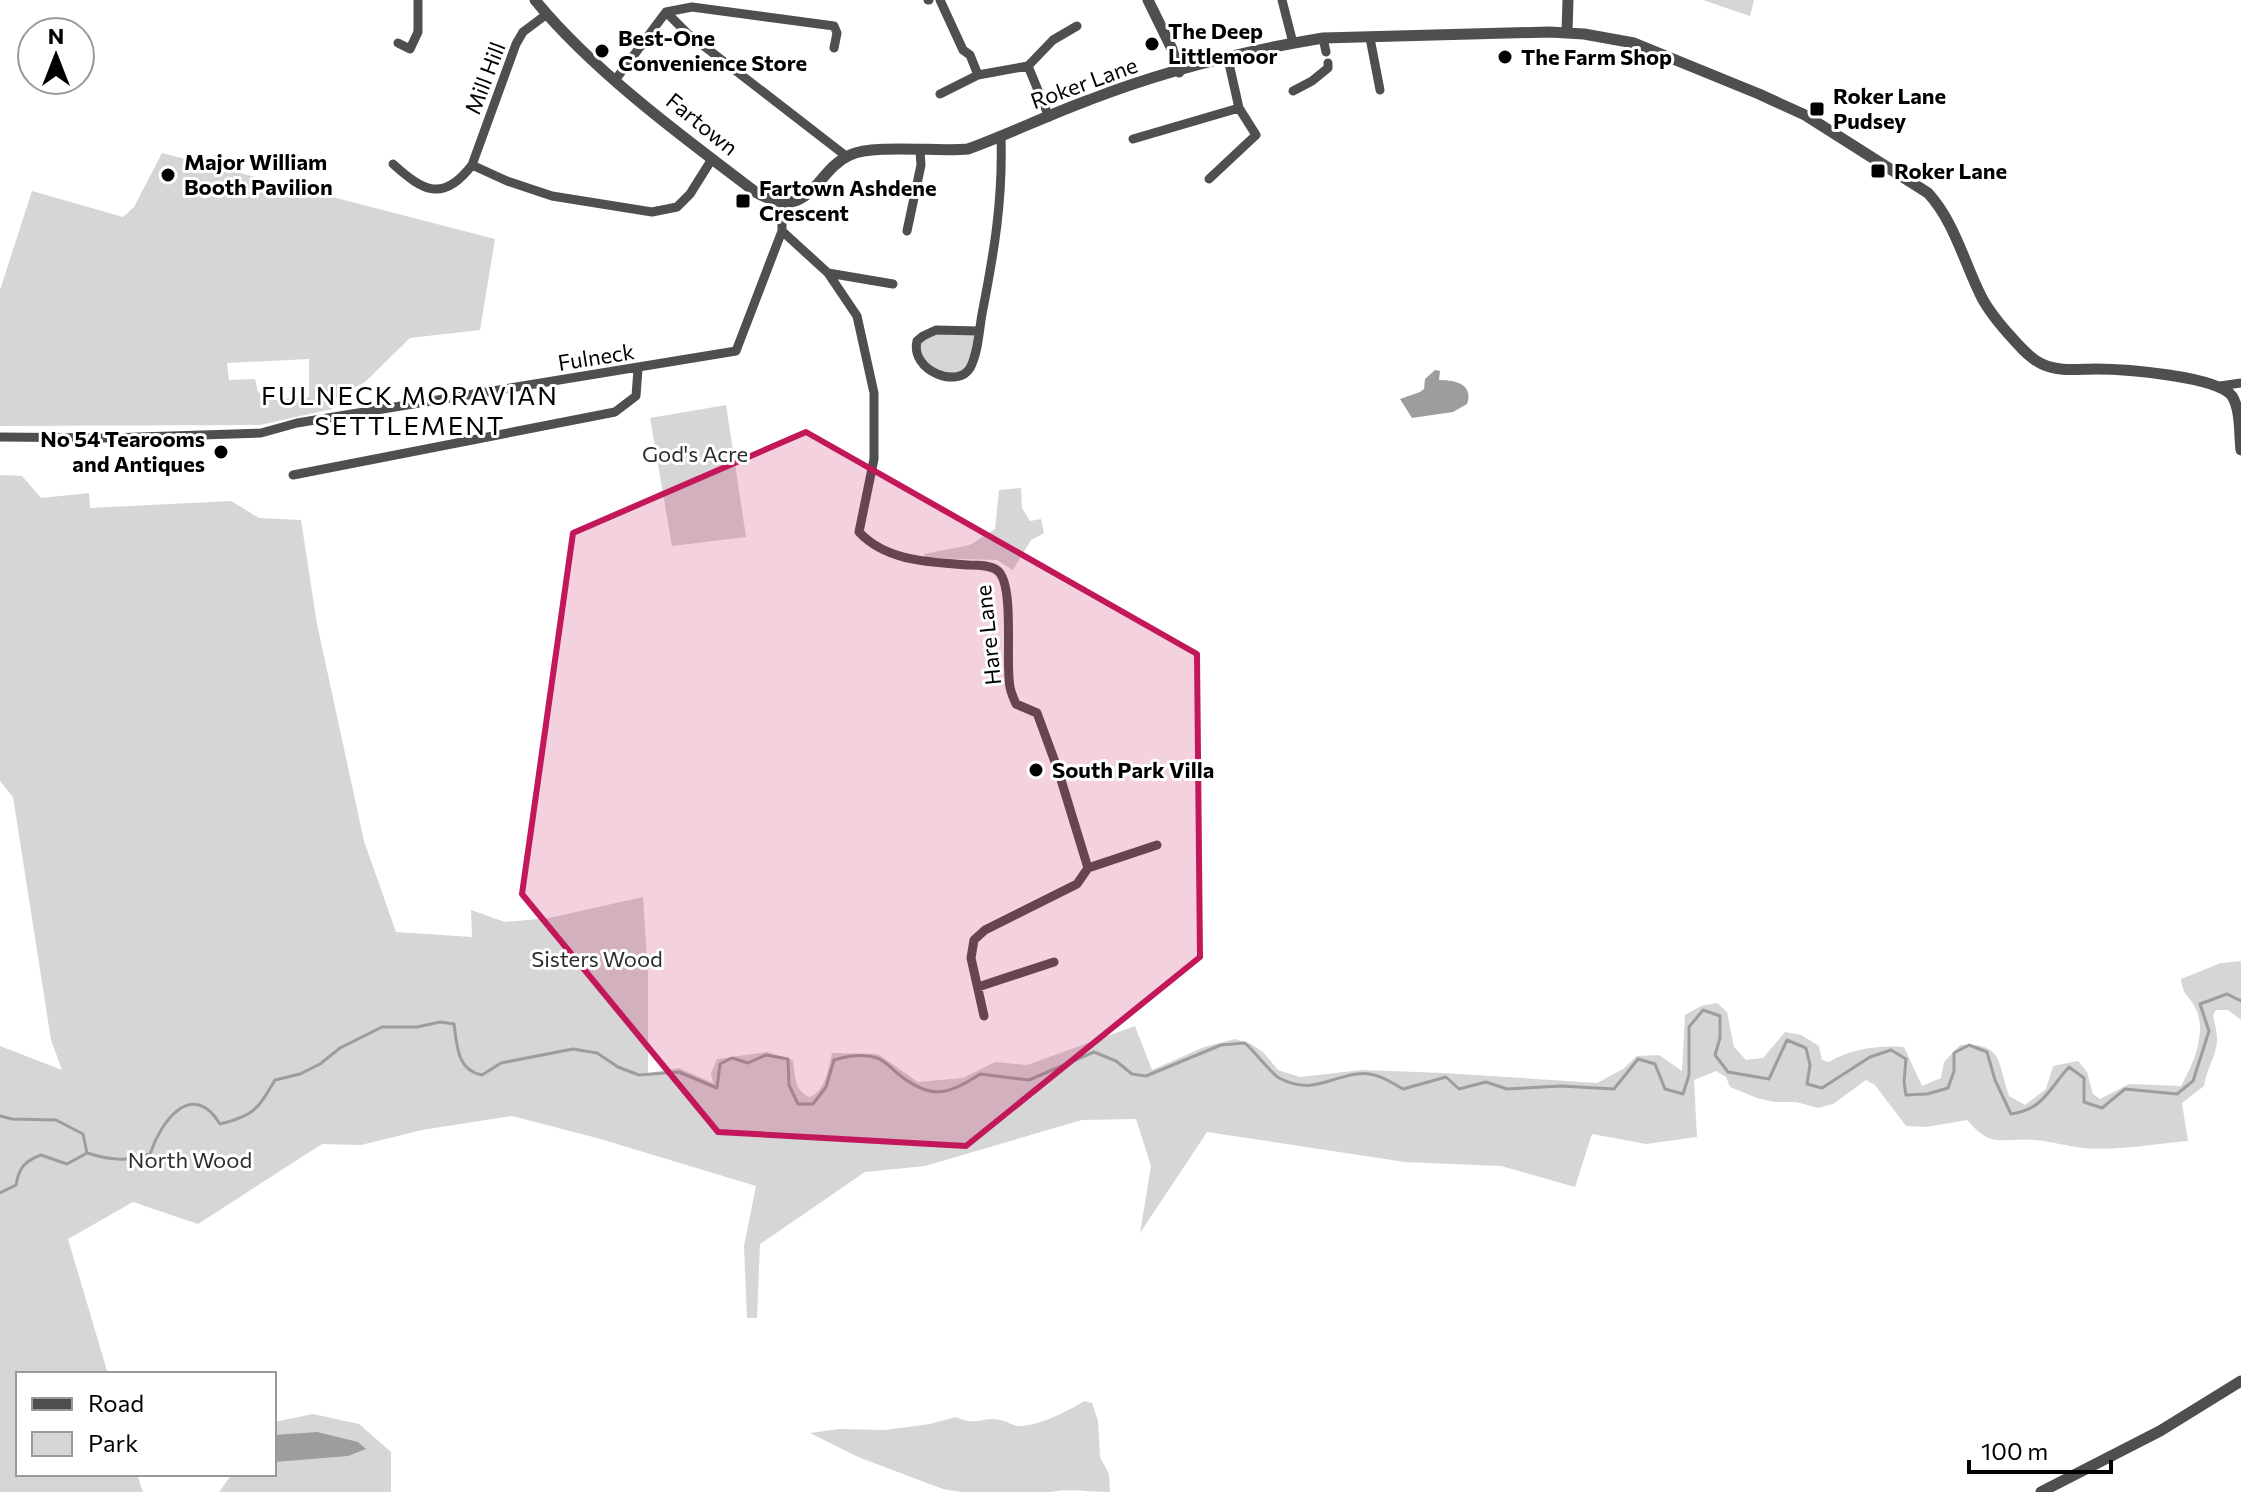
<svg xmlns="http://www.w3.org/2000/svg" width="2241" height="1492" viewBox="0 0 2241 1492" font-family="Commissioner,sans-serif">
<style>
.green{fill:#d6d6d6;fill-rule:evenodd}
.water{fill:#9d9d9d}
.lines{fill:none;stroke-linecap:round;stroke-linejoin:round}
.stream{stroke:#9d9d9d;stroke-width:3}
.minor{stroke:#4f4f4f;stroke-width:9}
.tertiary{stroke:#4f4f4f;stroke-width:11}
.marked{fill:#c2185b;fill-opacity:0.2;stroke:#c2185b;stroke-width:6;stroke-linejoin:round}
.poi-dot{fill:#000;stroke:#fff;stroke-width:3}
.labels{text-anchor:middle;stroke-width:6;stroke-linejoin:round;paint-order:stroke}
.poi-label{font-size:22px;font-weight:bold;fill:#000;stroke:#fff;text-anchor:start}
.street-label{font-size:22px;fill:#000;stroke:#fff}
.park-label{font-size:22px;fill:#2d2d2d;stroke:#fff}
.quarter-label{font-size:26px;letter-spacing:2px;fill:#000;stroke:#fff}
</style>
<rect width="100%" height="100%" fill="#fff"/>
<path class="green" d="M1703 0H1754L1750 16Z
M162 153 495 239 480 330 410 338 365 382 336 398 332 409 260 425 0 426V290L32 191 123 217 134 207ZM309 359V397L272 400 258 392 255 379 229 380 227 363Z
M979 331 963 376 929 371 916 348 923 336Z
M726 405 746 537 672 546 650 418Z
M0 475 22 476 41 498 89 493 90 508 231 501 259 518 301 520 317 624 364 841 396 932 472 937 471 910 505 922 549 918 643 897 648 974V1073L679 1068 713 1083 711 1073 717 1059 767 1052 793 1060C795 1074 794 1092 810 1097 826 1090 828 1069 832 1053L878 1054 918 1082 963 1078 995 1062 1027 1065 1135 1026 1152 1070 1204 1047 1235 1039 1251 1044 1263 1052 1278 1070 1300 1077 1362 1070 1444 1073 1597 1083 1623 1069 1637 1056 1659 1055 1682 1071 1685 1015 1701 1006 1717 1003 1727 1012 1734 1047 1746 1060 1763 1058 1785 1032 1801 1035 1819 1046 1822 1060 1829 1062C1850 1049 1879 1045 1904 1047L1922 1086 1941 1078 1944 1062 1960 1045C2003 1043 1997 1060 2009 1096L2025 1105 2046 1089 2053 1066 2078 1061 2087 1072 2093 1094 2100 1099 2129 1084 2181 1086C2193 1064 2208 1032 2195 1007 2188 994 2183 996 2181 979L2221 963 2241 961V1020L2228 1010H2216L2213 1015C2215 1026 2219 1037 2216 1048 2213 1061 2206 1072 2204 1086L2182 1103 2188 1141C2153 1144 2118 1151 2083 1148 2066 1146 2050 1141 2034 1140 2001 1137 1993 1150 1967 1120L1926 1127 1906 1126 1875 1085 1866 1080 1833 1104 1818 1108 1796 1102H1775L1757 1098 1730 1087 1726 1077 1716 1071 1694 1080 1697 1137 1646 1144 1592 1134 1575 1187 1501 1166 1405 1162 1207 1132 1140 1233 1151 1166 1136 1119 1082 1120 925 1166 865 1172 760 1244 757 1318H747L744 1246 756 1186 597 1138 512 1116 422 1130 361 1145 322 1144 198 1224 133 1202 68 1239 108 1374H18V1474H137L143 1492H0V1046L62 1070 51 1040 13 797 0 781Z
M1021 488 1022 508 1030 521 1041 519 1044 533 1031 540 1013 570 997 560 926 558 924 554 970 545 995 529 999 490Z
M1084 1401 1092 1403 1098 1421 1100 1457 1109 1474 1110 1492C1091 1492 1069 1488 1050 1492H961L943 1489 858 1457 810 1433 839 1429 885 1430 930 1424 956 1417C977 1427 982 1416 1000 1420 1007 1421 1011 1425 1018 1426 1036 1427 1069 1411 1084 1401Z
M313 1414 359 1424 391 1452V1492H219L232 1474H274V1422Z"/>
<path class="water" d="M1435 370 1440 371 1439 380C1455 380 1474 384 1467 404L1453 412 1412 418 1400 399 1420 392 1424 389 1425 379Z
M317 1432 358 1442 366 1449 348 1456 274 1462V1435Z"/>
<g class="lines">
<path class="stream" d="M0 1116 12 1119 56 1120 83 1134 87 1153
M87 1153C110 1160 127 1162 150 1154 161 1121 192 1079 220 1124 254 1116 258 1109 275 1080L300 1074 320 1064 340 1048 382 1027H417L440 1022 454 1024C457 1046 457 1070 482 1075L501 1063 573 1049 597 1053 618 1067 639 1075 679 1072 717 1088 720 1064 732 1058 748 1063 766 1055 788 1059 789 1085 798 1104H813L826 1087 834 1060C848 1056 863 1053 877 1058 884 1060 891 1068 897 1073 929 1099 946 1097 980 1074L1029 1080 1094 1052 1116 1061 1132 1074 1146 1076 1221 1045 1245 1043C1254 1051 1271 1073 1279 1078 1312 1095 1327 1078 1357 1074 1374 1071 1390 1081 1403 1089L1446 1077 1459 1089 1486 1082 1507 1089 1561 1086 1614 1089 1638 1059 1655 1064 1665 1089 1683 1094 1689 1075V1027L1703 1010 1720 1016V1038L1715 1055 1728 1072 1769 1079 1787 1040 1806 1048 1810 1065 1807 1084 1822 1088 1870 1057 1891 1050 1906 1059 1904 1082 1906 1095 1927 1094 1948 1088 1954 1071V1053L1969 1045 1987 1052 1995 1080 2011 1114C2044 1109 2048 1090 2069 1067L2084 1078V1102L2102 1108 2125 1089 2177 1094 2193 1081 2209 1031 2200 1004 2227 994 2241 1001
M0 1193 16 1185C19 1167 25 1161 41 1155L67 1164 87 1153"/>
<path class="minor" d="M928 0H929
M940 0 963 50 970 55 978 75
M1282 0 1293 43
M666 12 687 33 846 156
M666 12 692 7 834 26 837 33 834 48
M1323 38 1326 52
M1370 38 1380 90
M398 43 410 49 418 32V0
M1028 66 1049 117
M616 79 666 12
M1293 91 1312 81 1328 68V63
M940 94 978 75 1028 66 1053 40 1077 26
M1133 139 1239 108
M393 164C423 191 443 203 472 165L516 44 523 32 547 14
M472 165 507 181 552 196 652 212 677 207 690 194 712 159
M1209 179 1256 135 1239 108 1228 59
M782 231 828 273 857 316 874 393V459L859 532C887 562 931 562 969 565 978 565 991 565 998 571 1015 586 1005 663 1010 687 1011 693 1014 699 1016 704L1037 713 1058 770 1088 868
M907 231 921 165 920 151
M828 273 893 284
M979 331 936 330 923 336 917 341C910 371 958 389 970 368 978 354 979 331 982 314 994 253 1003 200 1001 137
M2220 386 2241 383
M0 437 108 438 261 433 297 423 736 351 782 231V203
M293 475 615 412 636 396 638 369
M1088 868 1157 845
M978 987 1054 962
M984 1016 971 958 974 940 985 930 1077 884 1088 868"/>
<path class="tertiary" d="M535 0C593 71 684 138 757 193 812 223 814 171 850 155 873 144 938 152 968 149 1009 134 1048 115 1089 100 1163 71 1244 51 1323 38L1549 32 1584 34 1634 43 1759 94 1805 115 1928 193C1954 221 1964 262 1981 296 1989 312 2002 327 2014 340 2022 349 2031 359 2042 364 2059 372 2078 369 2096 369 2123 369 2217 376 2232 396 2241 410 2239 434 2241 450
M1148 0 1172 49 1179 72
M1567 32 1568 0
M2041 1492 2160 1431 2241 1381"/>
</g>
<path class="marked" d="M806 432 1197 654 1200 957 966 1146 718 1132 522 894 573 533Z"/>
<g class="poi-dot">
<circle cx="1152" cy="44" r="8"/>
<circle cx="602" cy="51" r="8"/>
<circle cx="1505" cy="57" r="8"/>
<rect x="1809" y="101" width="16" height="16" rx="4"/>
<rect x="1870" y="163" width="16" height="16" rx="4"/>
<circle cx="168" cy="175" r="8"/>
<rect x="735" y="193" width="16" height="16" rx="4"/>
<circle cx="221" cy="452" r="8"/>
<circle cx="1036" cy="770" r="8"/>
</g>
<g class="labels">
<g class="poi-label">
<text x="1168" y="39">The Deep<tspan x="1168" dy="25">Littlemoor</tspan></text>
<text x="618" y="46">Best-One<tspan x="618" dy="25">Convenience Store</tspan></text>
<text x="1521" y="65">The Farm Shop</text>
<text x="1833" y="104">Roker Lane<tspan x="1833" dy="25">Pudsey</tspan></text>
<text x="184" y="170">Major William<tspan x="184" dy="25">Booth Pavilion</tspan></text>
<text x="1894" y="179">Roker Lane</text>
<text x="759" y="196">Fartown Ashdene<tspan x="759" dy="25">Crescent</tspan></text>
<text x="205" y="447" text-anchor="end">No 54 Tearooms<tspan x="205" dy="25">and Antiques</tspan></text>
<text x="1052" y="778">South Park Villa</text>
</g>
<g class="street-label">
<text transform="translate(485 78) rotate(-69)" y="8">Mill Hill</text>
<text transform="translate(1084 83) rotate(-20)" y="8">Roker Lane</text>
<text transform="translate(702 124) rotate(39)" y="8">Fartown</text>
<text transform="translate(596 357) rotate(-9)" y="8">Fulneck</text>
<text transform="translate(988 635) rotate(-96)" y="8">Hare Lane</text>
</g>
<g class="park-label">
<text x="695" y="462">God's Acre</text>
<text x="597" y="967">Sisters Wood</text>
<text x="190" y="1168">North Wood</text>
</g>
<g class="quarter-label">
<text x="410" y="405">FULNECK MORAVIAN<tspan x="410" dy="30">SETTLEMENT</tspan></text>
</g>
</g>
<rect x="16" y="1372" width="260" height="104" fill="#ffffff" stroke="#999999" stroke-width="2"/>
<rect x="32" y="1398" width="40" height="12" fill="#4f4f4f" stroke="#999999" stroke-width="2"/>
<text x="88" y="1412" font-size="24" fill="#000000">Road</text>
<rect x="32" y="1432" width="40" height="24" fill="#d6d6d6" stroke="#999999" stroke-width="2"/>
<text x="88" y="1452" font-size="24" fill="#000000">Park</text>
<g transform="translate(56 56)"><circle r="38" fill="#ffffff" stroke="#999999" stroke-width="2"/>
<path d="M0-6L14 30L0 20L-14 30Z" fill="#000000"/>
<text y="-12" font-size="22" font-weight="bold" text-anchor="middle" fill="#000000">N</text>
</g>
<path d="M1969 1460v12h142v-12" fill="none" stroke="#000000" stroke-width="4"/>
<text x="1981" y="1460" font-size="24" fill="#000000" stroke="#ffffff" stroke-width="6" paint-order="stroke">100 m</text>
</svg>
